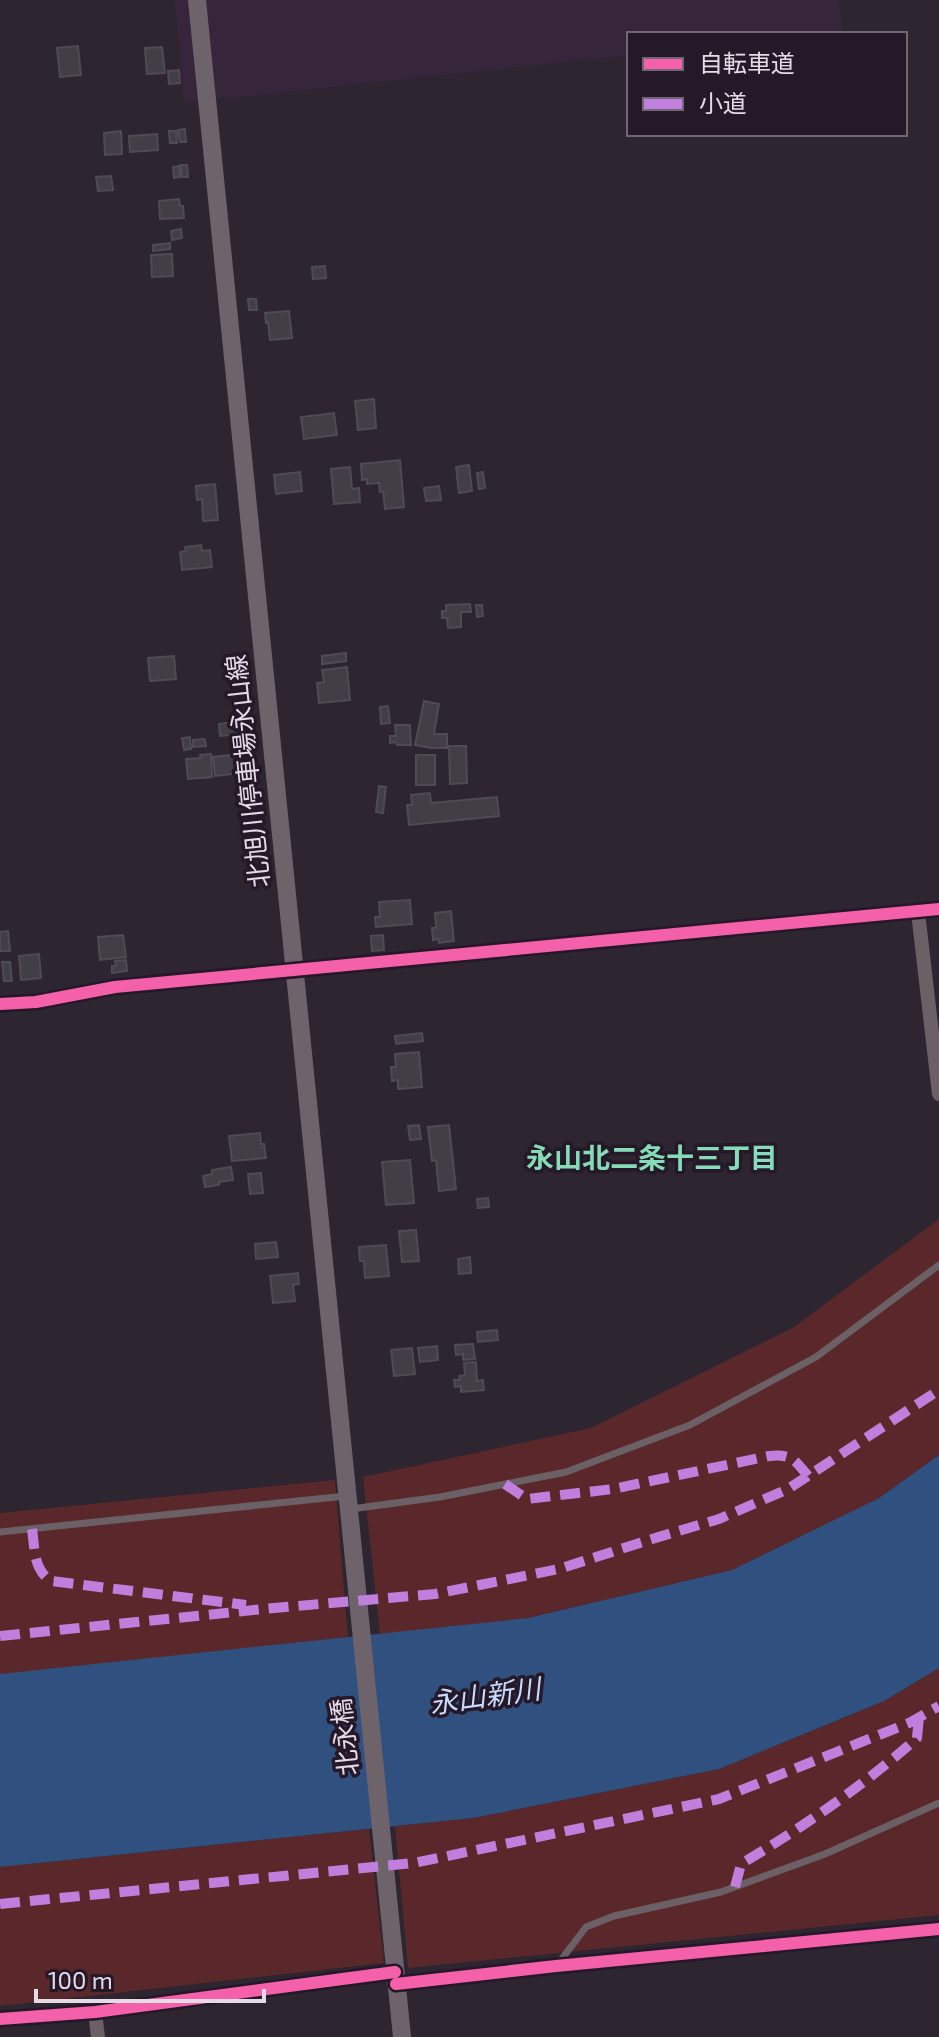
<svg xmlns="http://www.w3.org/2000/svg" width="939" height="2037" viewBox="0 0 939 2037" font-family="'Exo 2','Noto Sans JP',sans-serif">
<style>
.built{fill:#37263b}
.green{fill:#5a282a}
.water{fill:#30507f}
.building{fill:#423e46;stroke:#4f4b54;stroke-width:2}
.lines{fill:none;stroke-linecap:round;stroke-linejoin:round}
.service{stroke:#6b6066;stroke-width:7}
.minor{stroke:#6b6066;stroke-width:14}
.secondary{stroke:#6e636a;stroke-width:18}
.quiet{stroke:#c07fdc;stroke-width:10;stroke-dasharray:20 10;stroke-linecap:butt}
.cycleway-casing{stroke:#251829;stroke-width:17}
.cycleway{stroke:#f560ab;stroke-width:12}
.labels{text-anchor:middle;stroke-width:7;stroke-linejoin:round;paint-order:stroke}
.street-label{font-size:26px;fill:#e4dbe7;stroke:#251829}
.neighbourhood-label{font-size:28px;font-weight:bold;fill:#85dcb6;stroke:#251829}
.water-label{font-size:28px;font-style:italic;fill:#c7dcfc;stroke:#251829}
</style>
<rect width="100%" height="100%" fill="#2d252f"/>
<path class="built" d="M175 0H839L842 32 828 34H629V55L184 103Z"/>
<path class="green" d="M939 1219V1455L879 1498 732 1570 528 1618 380 1635 363 1477 591 1428 794 1327Z
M335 1480 348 1638 0 1675V1513Z
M939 1668V1915L408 1968 395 1826 473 1818 719 1769 884 1701Z
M369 1829 384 1963 0 2006V1867Z"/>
<path class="water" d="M939 1455V1668L884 1701 719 1769 473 1818 0 1867V1674L528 1618 732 1570 879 1498Z"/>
<path class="building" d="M78 46 81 75 60 77 57 48Z
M162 47 165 73 147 74 145 48Z
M179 70 180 83 169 84 168 71Z
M185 129 186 142H180L178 130Z
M121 131 122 154 105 155 104 133Z
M169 131H176L177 143H170Z
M157 134 158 150 130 152 129 136Z
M181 165H187L188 177H182Z
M179 166 180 177 174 178 173 167Z
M111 176 113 190 98 191 96 177Z
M179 199 180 206H183L184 218 160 219 159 201Z
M181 229 182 238 172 240 171 231Z
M170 243V249L153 251V245Z
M172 254 173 276 152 277 151 255Z
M325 266 326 278 313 279 312 267Z
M248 299H256L257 310H249Z
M289 311 292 338 270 340 268 322 266 323 265 313Z
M374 399 376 428 358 430 355 401Z
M334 413 337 435 304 439 301 417Z
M400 460 404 507 385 509 383 491 380 492 379 483 367 484V479L362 480 361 464Z
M469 465 472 491 459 493 456 467Z
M350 467 352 489 359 488 360 502 334 504 331 469Z
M300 472 302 491 276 494 274 475Z
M483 472 485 488 479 489 477 473Z
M215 484 218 520 203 521 202 499 197 500 196 486Z
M439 486 441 500 426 501 424 488Z
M201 545 202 551 210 550 212 567 182 570 180 552 186 551 185 547Z
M470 604 471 612H461V627L448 628 447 618H442V611H446V605Z
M476 605H482L483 616 477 617Z
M346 653V661L322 664V656Z
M174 656 176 679 150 681 148 658Z
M347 667 350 700 319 703 317 683 324 682 322 670Z
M424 701 439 704 434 734H447V748H431L415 745Z
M388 706 390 723 381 724 380 707Z
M241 721 242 734 220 736 219 724Z
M395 725H410L411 745H397L396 742 390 743V736H396Z
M190 737 191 749 184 750 182 738Z
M205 739 206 746 193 747V740Z
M449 746H466L467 783 450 784Z
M211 754 212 777 188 779 186 759 201 758 200 755Z
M239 754 240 773 215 776 213 757Z
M416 755H435V785H416Z
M379 786 386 787 383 813 376 812Z
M430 793 431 803 497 797 499 816 409 825 407 805H412L411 795Z
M410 900 412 924 376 927 375 917H380L379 902Z
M451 911 454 941 439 943 438 939 433 940 432 928H436L435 913Z
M8 931 10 951H0V932Z
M123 935 126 957 100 960 98 937Z
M383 935 384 950 372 951 371 936Z
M39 954 41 978 21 980 19 956Z
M126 960 127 971 112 973V966H116L115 961Z
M2 962H10L12 981H4Z
M422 1033 423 1041 396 1044 395 1036Z
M419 1052 422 1087 398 1089V1080L392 1081 391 1067H396L395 1054Z
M419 1125 421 1139 410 1140 408 1126Z
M449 1125 456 1189 439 1191 436 1160 432 1161 428 1127Z
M260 1133 261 1144H264L266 1158 232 1161 229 1136Z
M410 1160 414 1203 386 1205 382 1162Z
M231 1167 233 1180 219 1182V1185L205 1187 203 1176 212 1174V1170Z
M261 1173 263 1193 250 1194 248 1174Z
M488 1198 489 1207 478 1208 477 1199Z
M416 1230 419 1261 402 1262 399 1231Z
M276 1242 278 1257 256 1259 255 1244Z
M386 1245 389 1276 365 1278 364 1261H360L359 1247Z
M470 1257 471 1273 459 1274 458 1259Z
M298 1273 299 1284 293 1285 295 1301 273 1303 270 1276Z
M497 1330 498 1340 478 1342 477 1332Z
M473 1344 475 1359 463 1360V1354L456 1355 455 1345Z
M437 1346 438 1360 420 1362 418 1348Z
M412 1348 415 1374 394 1376 391 1350Z
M476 1362 477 1381 483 1380 484 1390 461 1392V1386L455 1387 454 1380H460L459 1376 465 1375 464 1363Z"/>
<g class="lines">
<path class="service" d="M351 1509 440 1497 566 1472 690 1425 816 1357 939 1265
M0 1532 346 1496
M558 1964 586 1927 614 1916 721 1892 825 1854 939 1803"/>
<path class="minor" d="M918 912 939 1094
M0 1004 36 1002 115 987 939 909
M396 1984 556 1966 939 1929
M95 2012 98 2037
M0 2019 95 2012 395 1972"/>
<path class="secondary" d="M197 0 402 2037"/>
<path class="quiet" d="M505 1484 527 1499 613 1489 769 1456C792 1454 794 1459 808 1476
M32 1529C35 1549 33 1569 51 1581L246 1605
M0 1636 274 1608 435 1594 559 1569 652 1539 719 1519 788 1489 939 1390
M735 1887 741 1864C803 1827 863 1786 917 1738L919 1717
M0 1904 414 1863 719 1799 909 1723 939 1706"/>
<g class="cycleway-casing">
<path id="cycleway" d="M0 1004 36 1002 115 987 939 909
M396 1984 556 1966 939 1929
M0 2019 95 2012 395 1972"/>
</g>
<use href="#cycleway" class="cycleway"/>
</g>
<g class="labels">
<g class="street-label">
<text transform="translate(248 771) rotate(-96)" y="9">北旭川停車場永山線</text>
<text transform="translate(345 1737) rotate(-96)" y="9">北永橋</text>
</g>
<g class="neighbourhood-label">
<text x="652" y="1168">永山北二条十三丁目</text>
</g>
<g class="water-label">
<text transform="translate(485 1696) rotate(-8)" y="10">永山新川</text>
</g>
</g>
<rect x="627" y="32" width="280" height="104" fill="#251829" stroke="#716675" stroke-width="2"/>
<rect x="643" y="58" width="40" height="12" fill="#f560ab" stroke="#716675" stroke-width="2"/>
<text x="699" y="72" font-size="24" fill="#e4dbe7">自転車道</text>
<rect x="643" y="98" width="40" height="12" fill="#c07fdc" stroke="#716675" stroke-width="2"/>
<text x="699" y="112" font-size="24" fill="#e4dbe7">小道</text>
<path d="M36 1989v12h228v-12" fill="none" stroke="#e4dbe7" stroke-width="4"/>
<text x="48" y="1989" font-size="24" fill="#e4dbe7" stroke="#251829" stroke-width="6" paint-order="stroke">100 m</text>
</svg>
